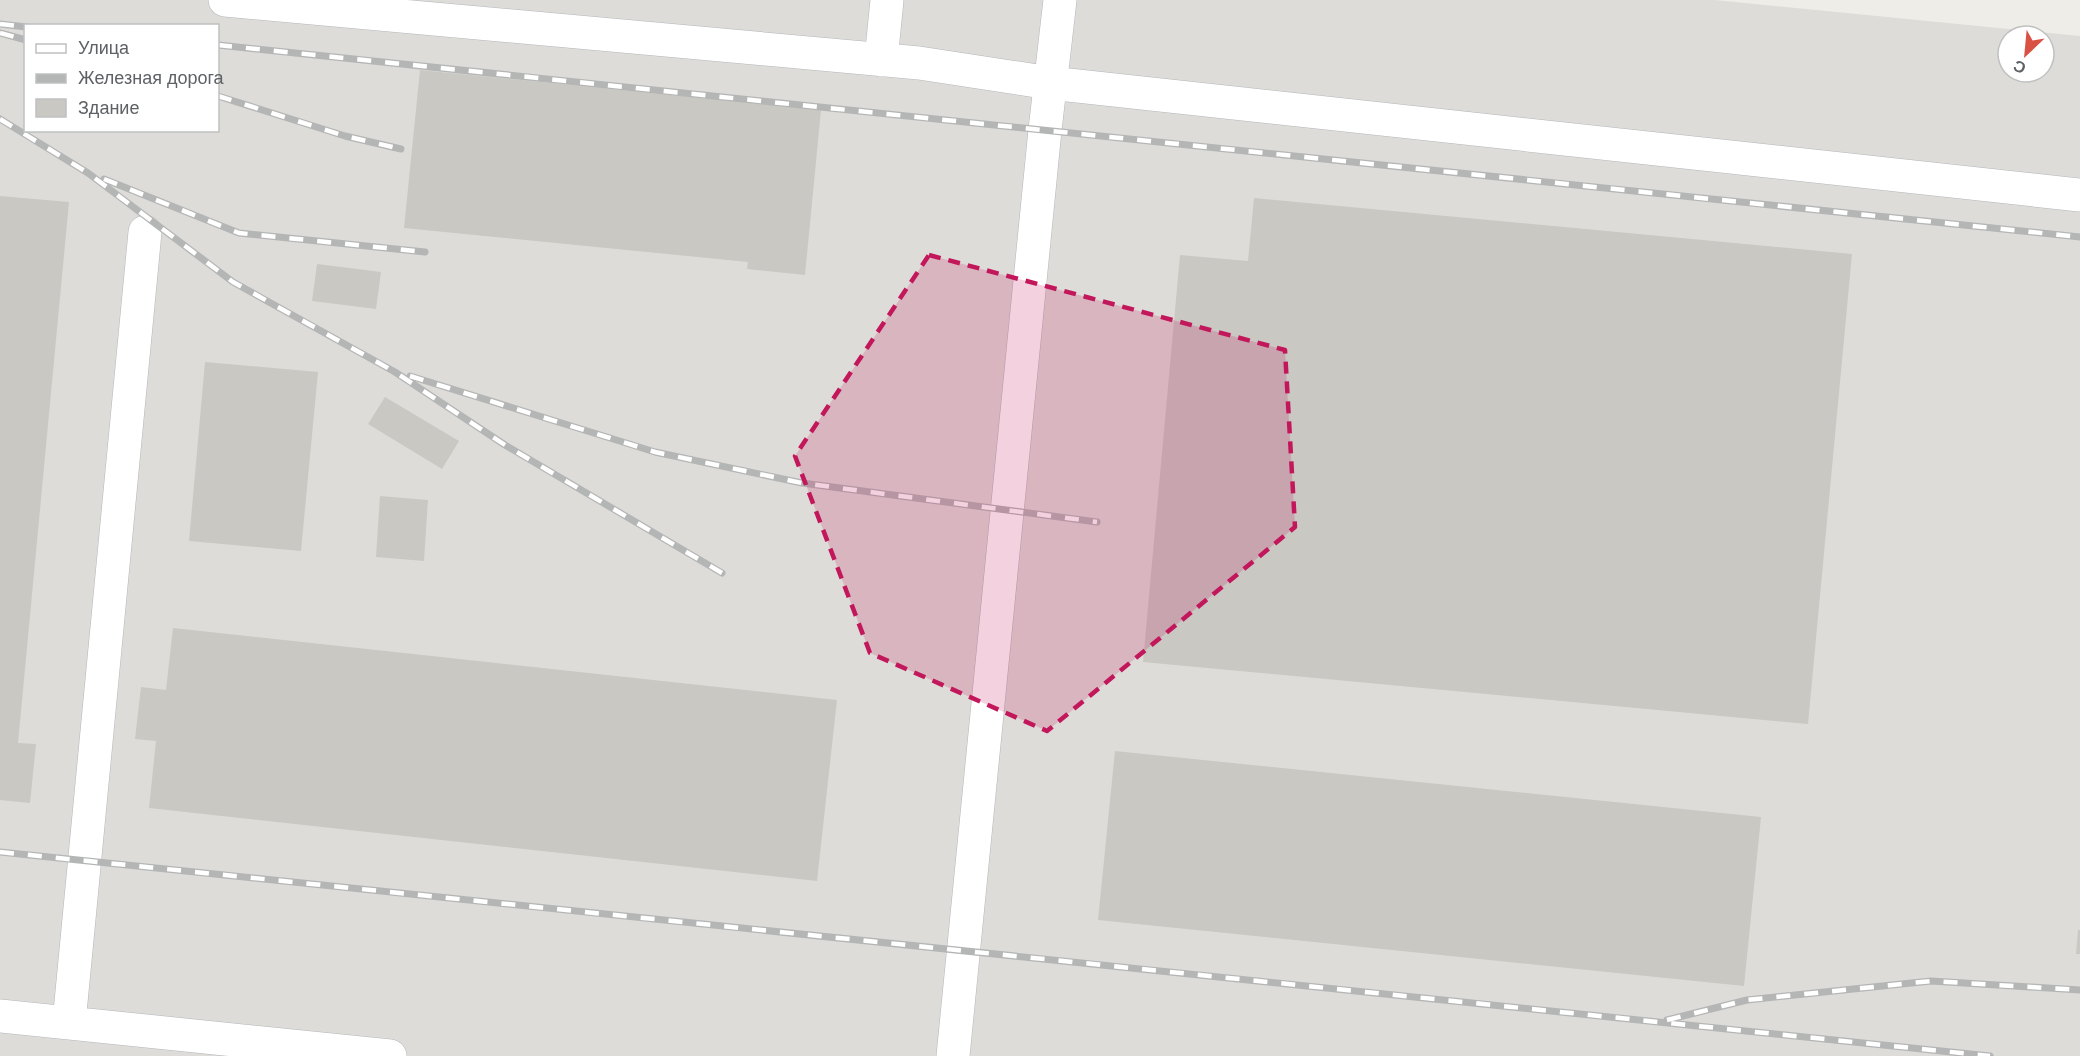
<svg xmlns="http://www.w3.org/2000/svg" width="2080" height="1056" viewBox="0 0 2080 1056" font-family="Helvetica,sans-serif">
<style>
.industrial{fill:#dedcd9;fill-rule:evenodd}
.building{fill:#cac8c3}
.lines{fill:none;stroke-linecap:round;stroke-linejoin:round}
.minor-casing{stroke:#b4b6ba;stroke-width:34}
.minor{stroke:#fff;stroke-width:33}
.rail-casing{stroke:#b4b5b5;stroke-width:7}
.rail{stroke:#fff;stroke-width:4.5;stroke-dasharray:14;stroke-linecap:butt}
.marked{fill:#c2185b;fill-opacity:0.2;stroke:#c2185b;stroke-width:4.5;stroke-dasharray:12 8;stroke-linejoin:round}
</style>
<rect width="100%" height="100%" fill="#efede7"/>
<path class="industrial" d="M0 0H1715L2080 36V1056H0ZM26 26H218V130H26ZM2008 36H2044V72H2008Z"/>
<path class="building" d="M420 70 821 110 805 275 747 269 748 262 404 228Z
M0 196 69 202 18 743 36 744 30 803 0 800Z
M1254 198 1852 254 1808 724 1143 662 1180 255 1248 261Z
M317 264 381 272 376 309 312 301Z
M205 362 318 372 301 551 189 541Z
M385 397 459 441 442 469 368 424Z
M380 496 428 500 424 561 376 557Z
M173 628 837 700 817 881 149 808 156 741 135 739 141 687 166 690Z
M1115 751 1761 817 1744 986 1098 920Z
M2078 930H2080V954H2076Z"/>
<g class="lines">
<g class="minor-casing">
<path id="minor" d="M225 0 919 63 1050 83 2080 195
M881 60 887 0
M0 1016 390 1056
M69 1023 145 232
M953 1056 1045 130 1060 0"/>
</g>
<use href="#minor" class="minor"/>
<g class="rail-casing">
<path id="rail" d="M0 24 26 27
M0 33 26 40
M218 45 2080 237
M218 96 345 136 401 149
M0 119 88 173 233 282 395 372 505 445 722 573
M104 179 239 233 425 252
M410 376 655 452 802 483 1097 522
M0 852 1990 1056
M1667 1020 1747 1000 1931 981 2080 990"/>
</g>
<use href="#rail" class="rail"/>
</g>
<path class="marked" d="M929 255 1285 350 1295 527 1047 731 870 653 795 456Z"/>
<rect x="24" y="24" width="195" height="108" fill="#ffffff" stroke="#bfc0c1" stroke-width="1.5"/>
<rect x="36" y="44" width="30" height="9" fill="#ffffff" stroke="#bfc0c1" stroke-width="1.5"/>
<text x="78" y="54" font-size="18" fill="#5e6165">Улица</text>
<rect x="36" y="74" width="30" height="9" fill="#b4b5b5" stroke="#bfc0c1" stroke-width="1.5"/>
<text x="78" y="84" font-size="18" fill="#5e6165">Железная дорога</text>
<rect x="36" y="99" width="30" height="18" fill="#cac8c3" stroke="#bfc0c1" stroke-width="1.5"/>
<text x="78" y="114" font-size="18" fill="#5e6165">Здание</text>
<g transform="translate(2026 54) rotate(206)"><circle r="28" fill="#ffffff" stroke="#bfc0c1" stroke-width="1.5"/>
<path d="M0-4.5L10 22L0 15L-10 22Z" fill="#d95143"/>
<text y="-9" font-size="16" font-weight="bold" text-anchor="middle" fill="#5e6165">С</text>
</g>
</svg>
